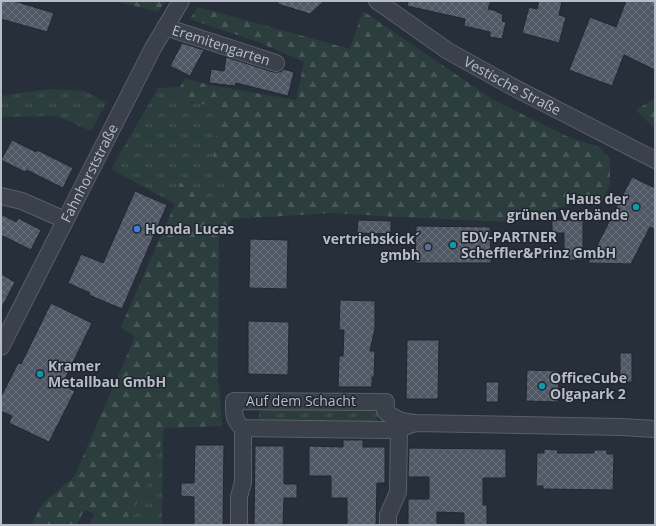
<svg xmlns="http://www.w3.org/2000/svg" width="656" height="526" viewBox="0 0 656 526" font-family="'Open Sans',sans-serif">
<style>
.grass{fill:url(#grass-tufts)}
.forest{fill:url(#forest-firs)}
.building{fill:url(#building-cross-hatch);stroke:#222832}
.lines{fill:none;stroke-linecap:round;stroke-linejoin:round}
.minor-casing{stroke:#595f69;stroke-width:18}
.minor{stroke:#3b414b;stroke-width:16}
.culture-dot{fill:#0f9aa8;stroke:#202630;stroke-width:1.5}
.shop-dot{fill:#3f7fe0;stroke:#202630;stroke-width:1.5}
.service-dot{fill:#5c6f8a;stroke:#202630;stroke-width:1.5}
.labels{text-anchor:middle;stroke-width:3;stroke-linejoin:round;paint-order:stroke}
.street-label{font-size:14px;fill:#b7bcc6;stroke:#202630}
.poi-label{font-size:14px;font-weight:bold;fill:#b7bcc6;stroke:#202630;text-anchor:start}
</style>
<defs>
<pattern id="grass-tufts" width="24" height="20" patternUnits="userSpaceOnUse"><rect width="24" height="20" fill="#2c3d3e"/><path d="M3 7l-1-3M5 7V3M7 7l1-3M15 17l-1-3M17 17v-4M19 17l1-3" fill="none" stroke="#485758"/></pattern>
<pattern id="forest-firs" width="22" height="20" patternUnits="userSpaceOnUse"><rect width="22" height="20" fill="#2c3d3e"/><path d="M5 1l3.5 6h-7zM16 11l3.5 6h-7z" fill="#485758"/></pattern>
<pattern id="building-cross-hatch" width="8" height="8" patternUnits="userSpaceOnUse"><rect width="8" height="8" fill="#515865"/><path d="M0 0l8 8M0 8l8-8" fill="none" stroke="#686e7a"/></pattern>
</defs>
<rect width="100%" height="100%" fill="#272f3b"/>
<path class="grass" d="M180 87 176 100 221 107 212 164 234 188 221 205 179 183 175 204 111 169 158 88Z
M49 89 85 91 106 103 91 131 57 116 1 117V96Z
M372 408 377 413V420L375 423 261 420 259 417 260 409Z
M163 438 162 525H89L94 514 124 523 146 488Z"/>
<path class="forest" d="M116 1H166L158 12Z
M198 7 350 49 363 11 492 99 568 137 599 147 610 159V185L601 202 566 206 510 222 399 217 333 213 232 219 219 237 218 382 220 394 222 426 164 428 163 438 146 488 124 524 84 510 77 525H31L43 503 74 477 135 337 121 327 175 204 179 182 221 205 234 189 212 164 220 107 176 100 180 87 185 78 209 85 296 100 304 62 258 42 190 19Z
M655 98V129L636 110Z"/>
<path class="building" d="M1 1H14L54 13 47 32 1 19Z
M278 1H324L310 14 278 4Z
M408 1H491L488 9 497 11V12L503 14 502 21 506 22 502 39 490 37V32L464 26 465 19 407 6Z
M539 1H562L559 15 566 17 559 43 522 33 529 7 537 9Z
M626 1H655V70L624 55 612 86 569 70 590 17 616 27Z
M182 43 204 50 190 76 170 66Z
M226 57 273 72H281L283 69 294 72 288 96 236 83 235 86 209 83 211 69 224 71Z
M12 140 36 152 37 150 73 168 63 188 27 170 25 172 1 160Z
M632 177 655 188V229L650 227 631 264 588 263Z
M135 191 167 205 122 309 89 295 90 293 68 283 81 254 103 263Z
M1 214 16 222 18 218 41 230 31 250 1 235Z
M358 220 391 221V234L357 233Z
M552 220H583V260H564V233H552Z
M416 226 490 227 491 263H415Z
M250 239 288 240 287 289 249 288Z
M1 274 15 282 1 309Z
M340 300 375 301V328L370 351H375L374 377H372V387H338L339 356H343L344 330H339Z
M51 303 92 323 62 385 75 391 49 442 9 423 12 416 1 411V397L18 363 21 364Z
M248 321 289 322 288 375 248 374Z
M407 340H439L438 399H406Z
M620 353H632V382H620Z
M527 370 559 371 558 402 526 401Z
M486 382H499L498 402H486Z
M343 440H363V447H385V483H377L376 525H347V498H331V476H309V446L343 447Z
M195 445H224L223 525H194V497L181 496V483H194Z
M255 446H284V484H297V498H284L283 525H254Z
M409 448 506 449V478H483V505H487V525H464V513L437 512V525H408V499H429V477H408Z
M544 449 558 450 557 453H594V450H607V454H614L613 490 543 489V486H536L537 453H544Z"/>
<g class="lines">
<g class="minor-casing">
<g id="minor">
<path id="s1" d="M377 1 448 51 511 86 655 160"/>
<path id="s2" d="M165 27 276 63"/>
<path d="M1 196 22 201 65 220"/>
<path id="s3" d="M1 347 153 48 181 1"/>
<path d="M415 423C402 422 394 419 385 411L386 402 234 401C234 412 233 421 243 428L385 430 399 429 415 423 621 427 655 429"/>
<path d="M239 525V497L243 482V428"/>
<path d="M388 525V515L398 492 399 429"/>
</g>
</g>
<use href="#minor" class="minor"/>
</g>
<g class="culture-dot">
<circle cx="636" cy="207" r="4"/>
<circle cx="453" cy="245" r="4"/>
<circle cx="40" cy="374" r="4"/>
<circle cx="542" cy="386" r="4"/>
</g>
<circle class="shop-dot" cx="137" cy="229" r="4"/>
<circle class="service-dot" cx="428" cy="247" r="4"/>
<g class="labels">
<g class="street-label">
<text dy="5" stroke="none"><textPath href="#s2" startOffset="59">Eremitengarten</textPath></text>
<text dy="5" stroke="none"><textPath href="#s1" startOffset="160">Vestische Straße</textPath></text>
<text dy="5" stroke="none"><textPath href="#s3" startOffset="195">Fahnhorststraße</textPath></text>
<text x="301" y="406">Auf dem Schacht</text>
</g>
<g class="poi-label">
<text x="628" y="204" text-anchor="end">Haus der<tspan x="628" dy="16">grünen Verbände</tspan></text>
<text x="145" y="234">Honda Lucas</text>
<text x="461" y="242">EDV-PARTNER<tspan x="461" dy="16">Scheffler&amp;Prinz GmbH</tspan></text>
<text x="420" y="244" text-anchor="end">vertriebskick´<tspan x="420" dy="16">gmbh</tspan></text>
<text x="48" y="371">Kramer<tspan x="48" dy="16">Metallbau GmbH</tspan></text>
<text x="550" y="383">OfficeCube<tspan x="550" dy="16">Olgapark 2</tspan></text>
</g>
</g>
<rect width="656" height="526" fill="none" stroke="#b7bcc6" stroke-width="4"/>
</svg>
